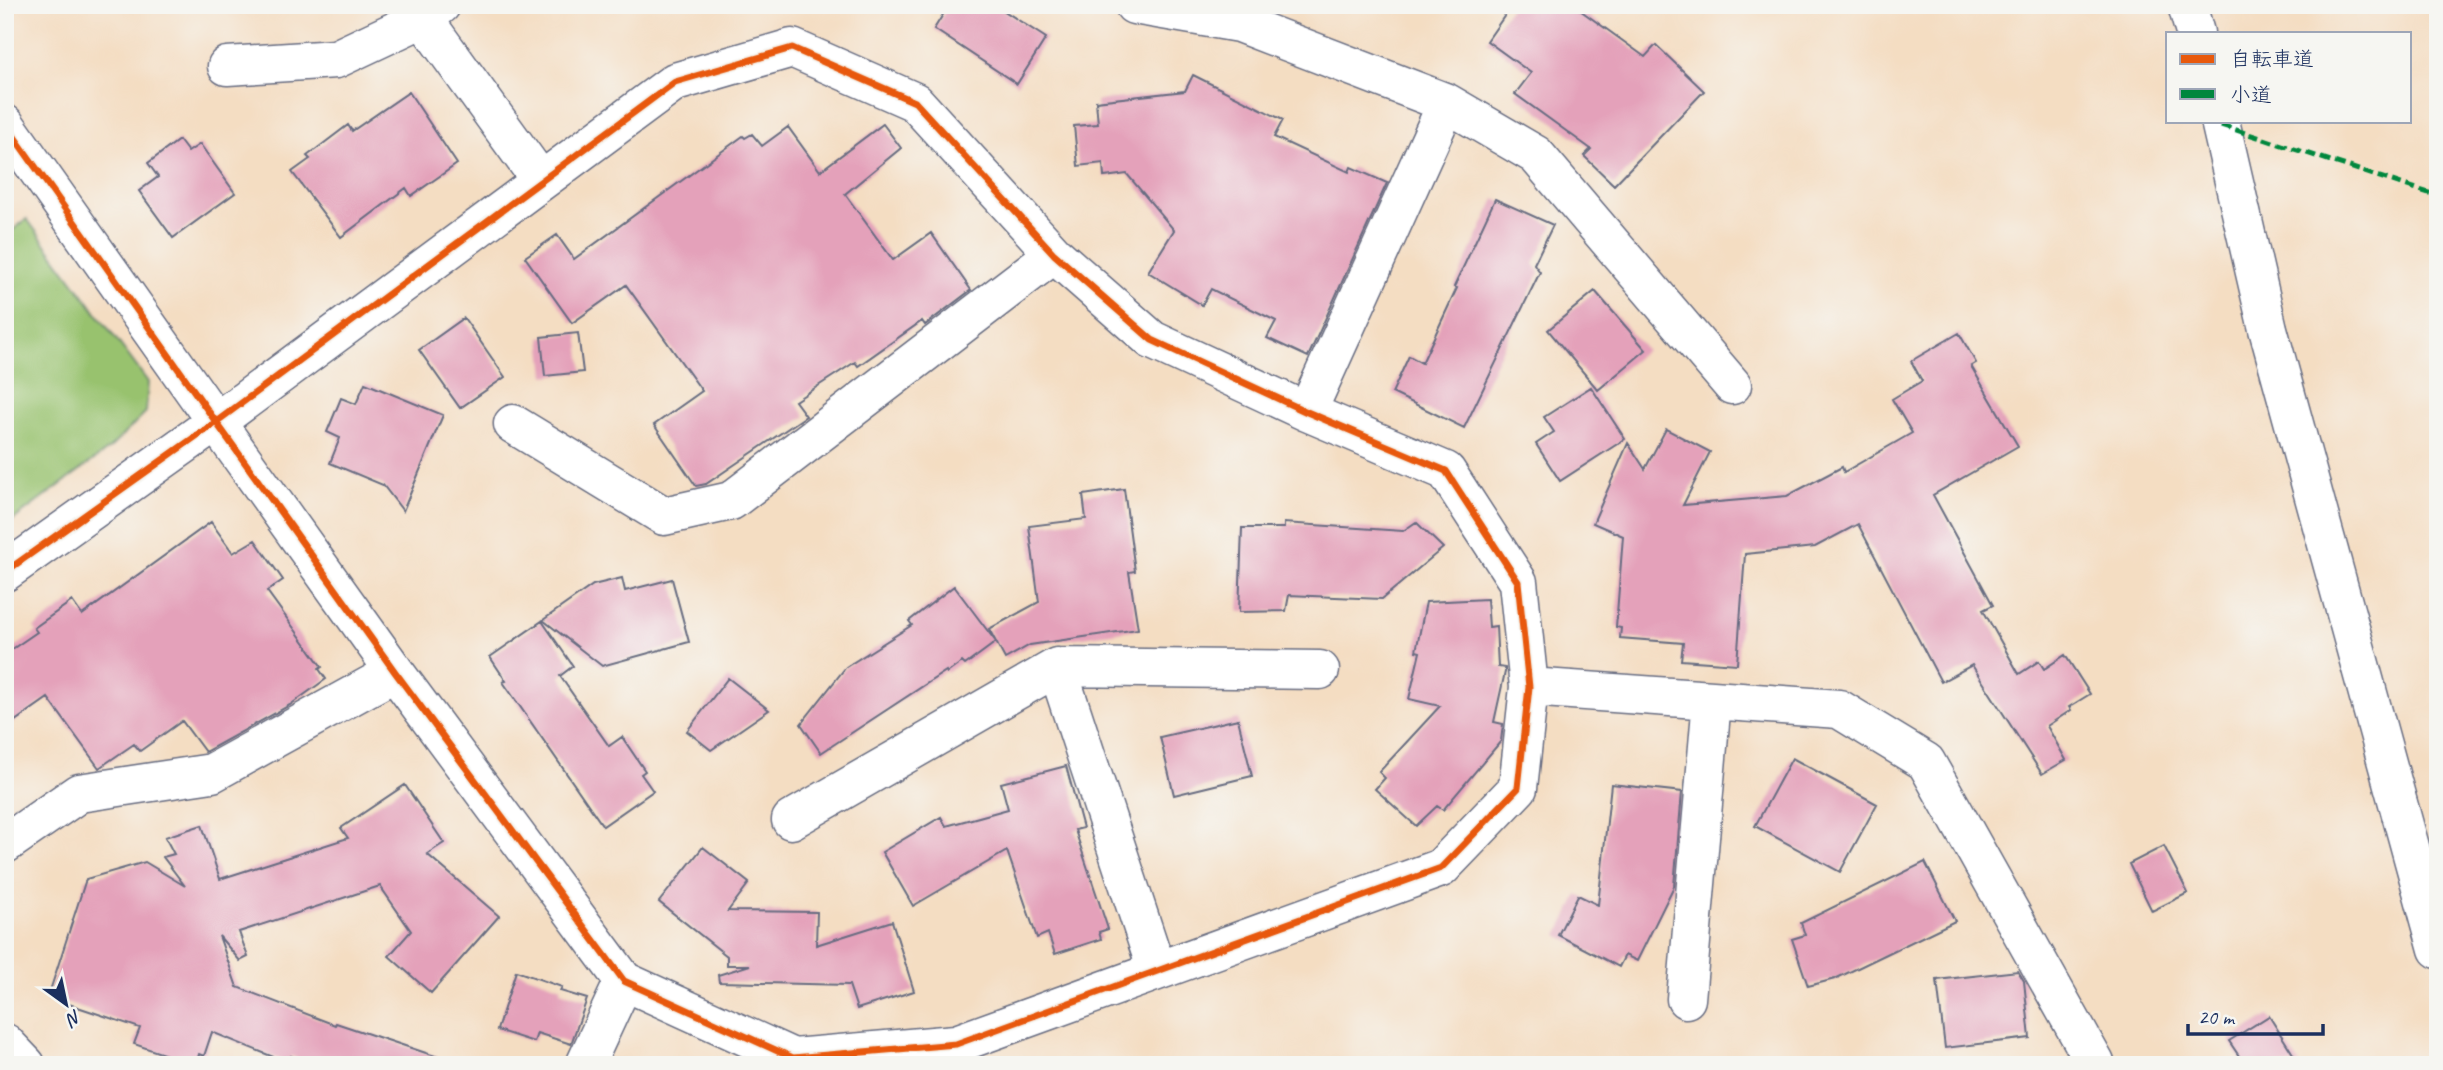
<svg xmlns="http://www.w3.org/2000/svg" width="2443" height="1070" viewBox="0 0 2443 1070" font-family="Caveat,'Klee One',sans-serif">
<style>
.green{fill:#98c26e;stroke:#5a7866;stroke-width:2}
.building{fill:#e4a1ba}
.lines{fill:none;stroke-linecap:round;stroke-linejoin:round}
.minor-casing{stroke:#676c81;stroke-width:41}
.minor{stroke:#fff;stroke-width:38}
.quiet{stroke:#00873e;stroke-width:5;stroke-dasharray:10 5;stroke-linecap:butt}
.cycleway-casing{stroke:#f6f6f2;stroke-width:11}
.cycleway{stroke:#e8590c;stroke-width:7}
</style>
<rect width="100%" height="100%" fill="#f6f6f2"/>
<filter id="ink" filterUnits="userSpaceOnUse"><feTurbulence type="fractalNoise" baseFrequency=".0143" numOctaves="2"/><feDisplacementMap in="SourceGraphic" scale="14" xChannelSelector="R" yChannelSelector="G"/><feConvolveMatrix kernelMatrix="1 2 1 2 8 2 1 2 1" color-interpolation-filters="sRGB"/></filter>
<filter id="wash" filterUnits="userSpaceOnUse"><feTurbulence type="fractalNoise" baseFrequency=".00686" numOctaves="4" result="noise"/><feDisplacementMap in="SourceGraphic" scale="28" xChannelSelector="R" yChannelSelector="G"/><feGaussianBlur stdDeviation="1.57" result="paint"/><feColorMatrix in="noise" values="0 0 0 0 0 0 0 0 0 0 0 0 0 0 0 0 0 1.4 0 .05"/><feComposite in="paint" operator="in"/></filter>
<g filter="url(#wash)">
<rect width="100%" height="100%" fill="#f4ddc2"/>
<path class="green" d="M27 219 148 382 146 412 110 448 5 526V236Z"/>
<g id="blocks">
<path class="building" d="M949 5H995L1046 38 1017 84 934 29Z
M1512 5H1573L1645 57 1656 45 1704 91 1614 185 1584 156 1591 149 1515 94 1531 73 1487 41Z
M1193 75 1283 120 1274 137 1349 172 1351 167 1387 183 1308 357 1267 338 1276 321 1211 289 1202 305 1148 272 1174 230 1127 174 1104 177 1103 163 1078 166 1074 126 1098 124 1096 101 1185 91Z
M409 92 457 164 411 196 406 188 341 237 292 172 310 159 307 156 348 125 352 131Z
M883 124 901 148 845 194 893 260 931 233 971 290 925 325 922 321 858 366 855 362 795 401 806 416 706 484 696 486 654 425 702 391 626 285 572 323 525 257 557 235 574 259 743 136 745 138 752 134 762 146 788 127 820 171Z
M179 140 188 152 200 144 235 193 173 238 139 191 158 177 148 163Z
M1495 199 1553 225 1534 264 1540 272 1464 428 1392 393 1409 356 1422 363 1457 288 1454 287Z
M1595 291 1646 350 1598 390 1548 330Z
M464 318 505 377 460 408 419 350Z
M578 333 583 372 545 376 541 337Z
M1959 333 1976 363 1971 366 2018 446 1933 495 1993 605 1983 610 2019 674 2039 661 2044 669 2065 655 2090 694 2069 707 2071 710 2047 726 2066 760 2042 774 1972 665 1941 682 1858 524 1815 547 1745 554 1737 664 1681 660 1683 643 1620 638 1621 628 1616 627 1623 536 1593 523 1628 443 1645 469 1666 429 1710 452 1683 505 1787 496 1842 467 1844 472 1912 433 1892 399 1922 381 1911 361Z
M365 383 443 415 403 511 383 485 330 463 340 438 327 432 341 398 356 404Z
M1591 387 1625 439 1560 481 1536 444 1554 432 1544 417Z
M1124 489 1135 571 1129 572 1138 629 1030 645 1005 659 989 629 1039 602 1029 526 1086 519 1083 495Z
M211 522 233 553 255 540 283 580 267 591 322 667 319 669 326 679 290 705 205 752 182 721 140 751 134 744 99 768 48 698 5 728V654L37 632 34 628 72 601 82 615Z
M1416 522 1443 548 1382 599 1289 595 1286 611 1239 612 1242 528H1284V523L1403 531Z
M622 578 625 591 672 579 689 642 602 666 543 620 593 585Z
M954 586 996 642 965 665 962 662 947 673 946 671 821 753 801 724 846 667 912 625 909 621Z
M1487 599 1489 627 1496 626 1498 667 1505 668V672L1494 722 1503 724 1501 741 1443 810 1437 806 1416 826 1375 789 1385 778 1379 772 1440 706 1409 699 1420 652 1416 651 1426 602Z
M542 621 573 666 560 676 609 746 622 737 645 771 641 774 653 791 603 826 503 682 506 681 490 657Z
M728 678 769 710 711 750 687 731Z
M1238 719 1252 776 1174 795 1160 737Z
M1792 758 1877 804 1840 872 1755 826Z
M1066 766 1083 828 1075 830 1108 929 1099 932 1101 939 1055 954 1048 933 1037 938 1007 851 913 906 882 852 941 817 946 826 1008 809 1001 783Z
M1611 784 1682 792 1674 886 1637 961 1625 955 1619 967 1558 935 1578 895 1598 905Z
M405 785 444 843 427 854 499 916 431 993 389 956 411 931 380 886 239 932 248 957 240 961 219 936 237 987 335 1025 336 1023 441 1058 440 1065H312L291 1056 288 1063 212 1032 204 1056 199 1054 196 1065 134 1044 140 1028 48 997 86 879 145 862 185 886 163 857 174 854 165 837 202 825 220 879 348 838 341 828Z
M2164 846 2188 893 2152 911 2129 864Z
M703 847 749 883 728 911 817 912 816 945 892 921 914 991 857 1009 849 985 719 982 718 975 750 965H727V956L659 902Z
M1925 862 1955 921 1835 979 1808 986 1792 939 1805 935 1801 923Z
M516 971 562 987 560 991 587 999 571 1044 537 1033 534 1042 497 1030Z
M2018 971 2024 981 2030 1038 1945 1048 1937 980Z
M2269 1016 2300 1065H2245L2229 1041Z"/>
</g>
</g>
<g filter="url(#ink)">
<use href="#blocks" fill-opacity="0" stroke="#676c81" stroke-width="2"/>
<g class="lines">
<g class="minor-casing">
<path id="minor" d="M1134 5 1239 23 1447 103 1536 155 1732 385
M2187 5 2195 33
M423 18 541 181
M227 66 336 59 423 18 441 5
M2220 121 2268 329 2438 949
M5 124 216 422 395 672 624 981 793 1058 956 1044 1441 868 1518 788 1529 687 1518 582 1446 471 1307 412 1152 340 1054 254 915 102 792 48 675 82 216 422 5 572
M1307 412 1447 103
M513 424 664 516 731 501 1054 254
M1057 667 1157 971
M1529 687 1839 709 1926 762 2095 1063
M791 820 1057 667 1320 670
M5 844 79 793 212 773 395 672
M1686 999 1712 700
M5 1043 26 1065
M585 1065 624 981"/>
</g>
<use href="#minor" class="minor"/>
<path class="quiet" d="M2221 125 2438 196"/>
<g class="cycleway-casing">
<path id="cycleway" d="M5 124 216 422 395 672 624 981 793 1058 956 1044 1441 868 1518 788 1529 687 1518 582 1446 471 1307 412 1152 340 1054 254 915 102 792 48 675 82 216 422 5 572"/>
</g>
<use href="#cycleway" class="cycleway"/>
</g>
</g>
<rect width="2443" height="1070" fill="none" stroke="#f6f6f2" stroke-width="28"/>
<rect x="2166" y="32" width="245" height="91" fill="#f6f6f2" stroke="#9ea6b7" stroke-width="2"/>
<rect x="2180" y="54" width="35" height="10" fill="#e8590c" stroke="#9ea6b7" stroke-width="2"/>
<text x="2230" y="66" font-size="21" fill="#1b2f5e">自転車道</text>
<rect x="2180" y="89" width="35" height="10" fill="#00873e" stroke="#9ea6b7" stroke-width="2"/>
<text x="2230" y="102" font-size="21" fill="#1b2f5e">小道</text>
<g transform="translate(66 1004) rotate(147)" stroke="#f6f6f2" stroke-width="5" paint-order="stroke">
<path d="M0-5L12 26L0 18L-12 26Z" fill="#1b2f5e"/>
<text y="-10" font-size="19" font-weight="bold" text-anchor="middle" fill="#1b2f5e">N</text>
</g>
<path d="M2188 1024v10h135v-10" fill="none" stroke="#1b2f5e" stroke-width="3.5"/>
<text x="2198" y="1024" font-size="21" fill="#1b2f5e" stroke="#f6f6f2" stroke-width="5" paint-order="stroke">20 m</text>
</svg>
